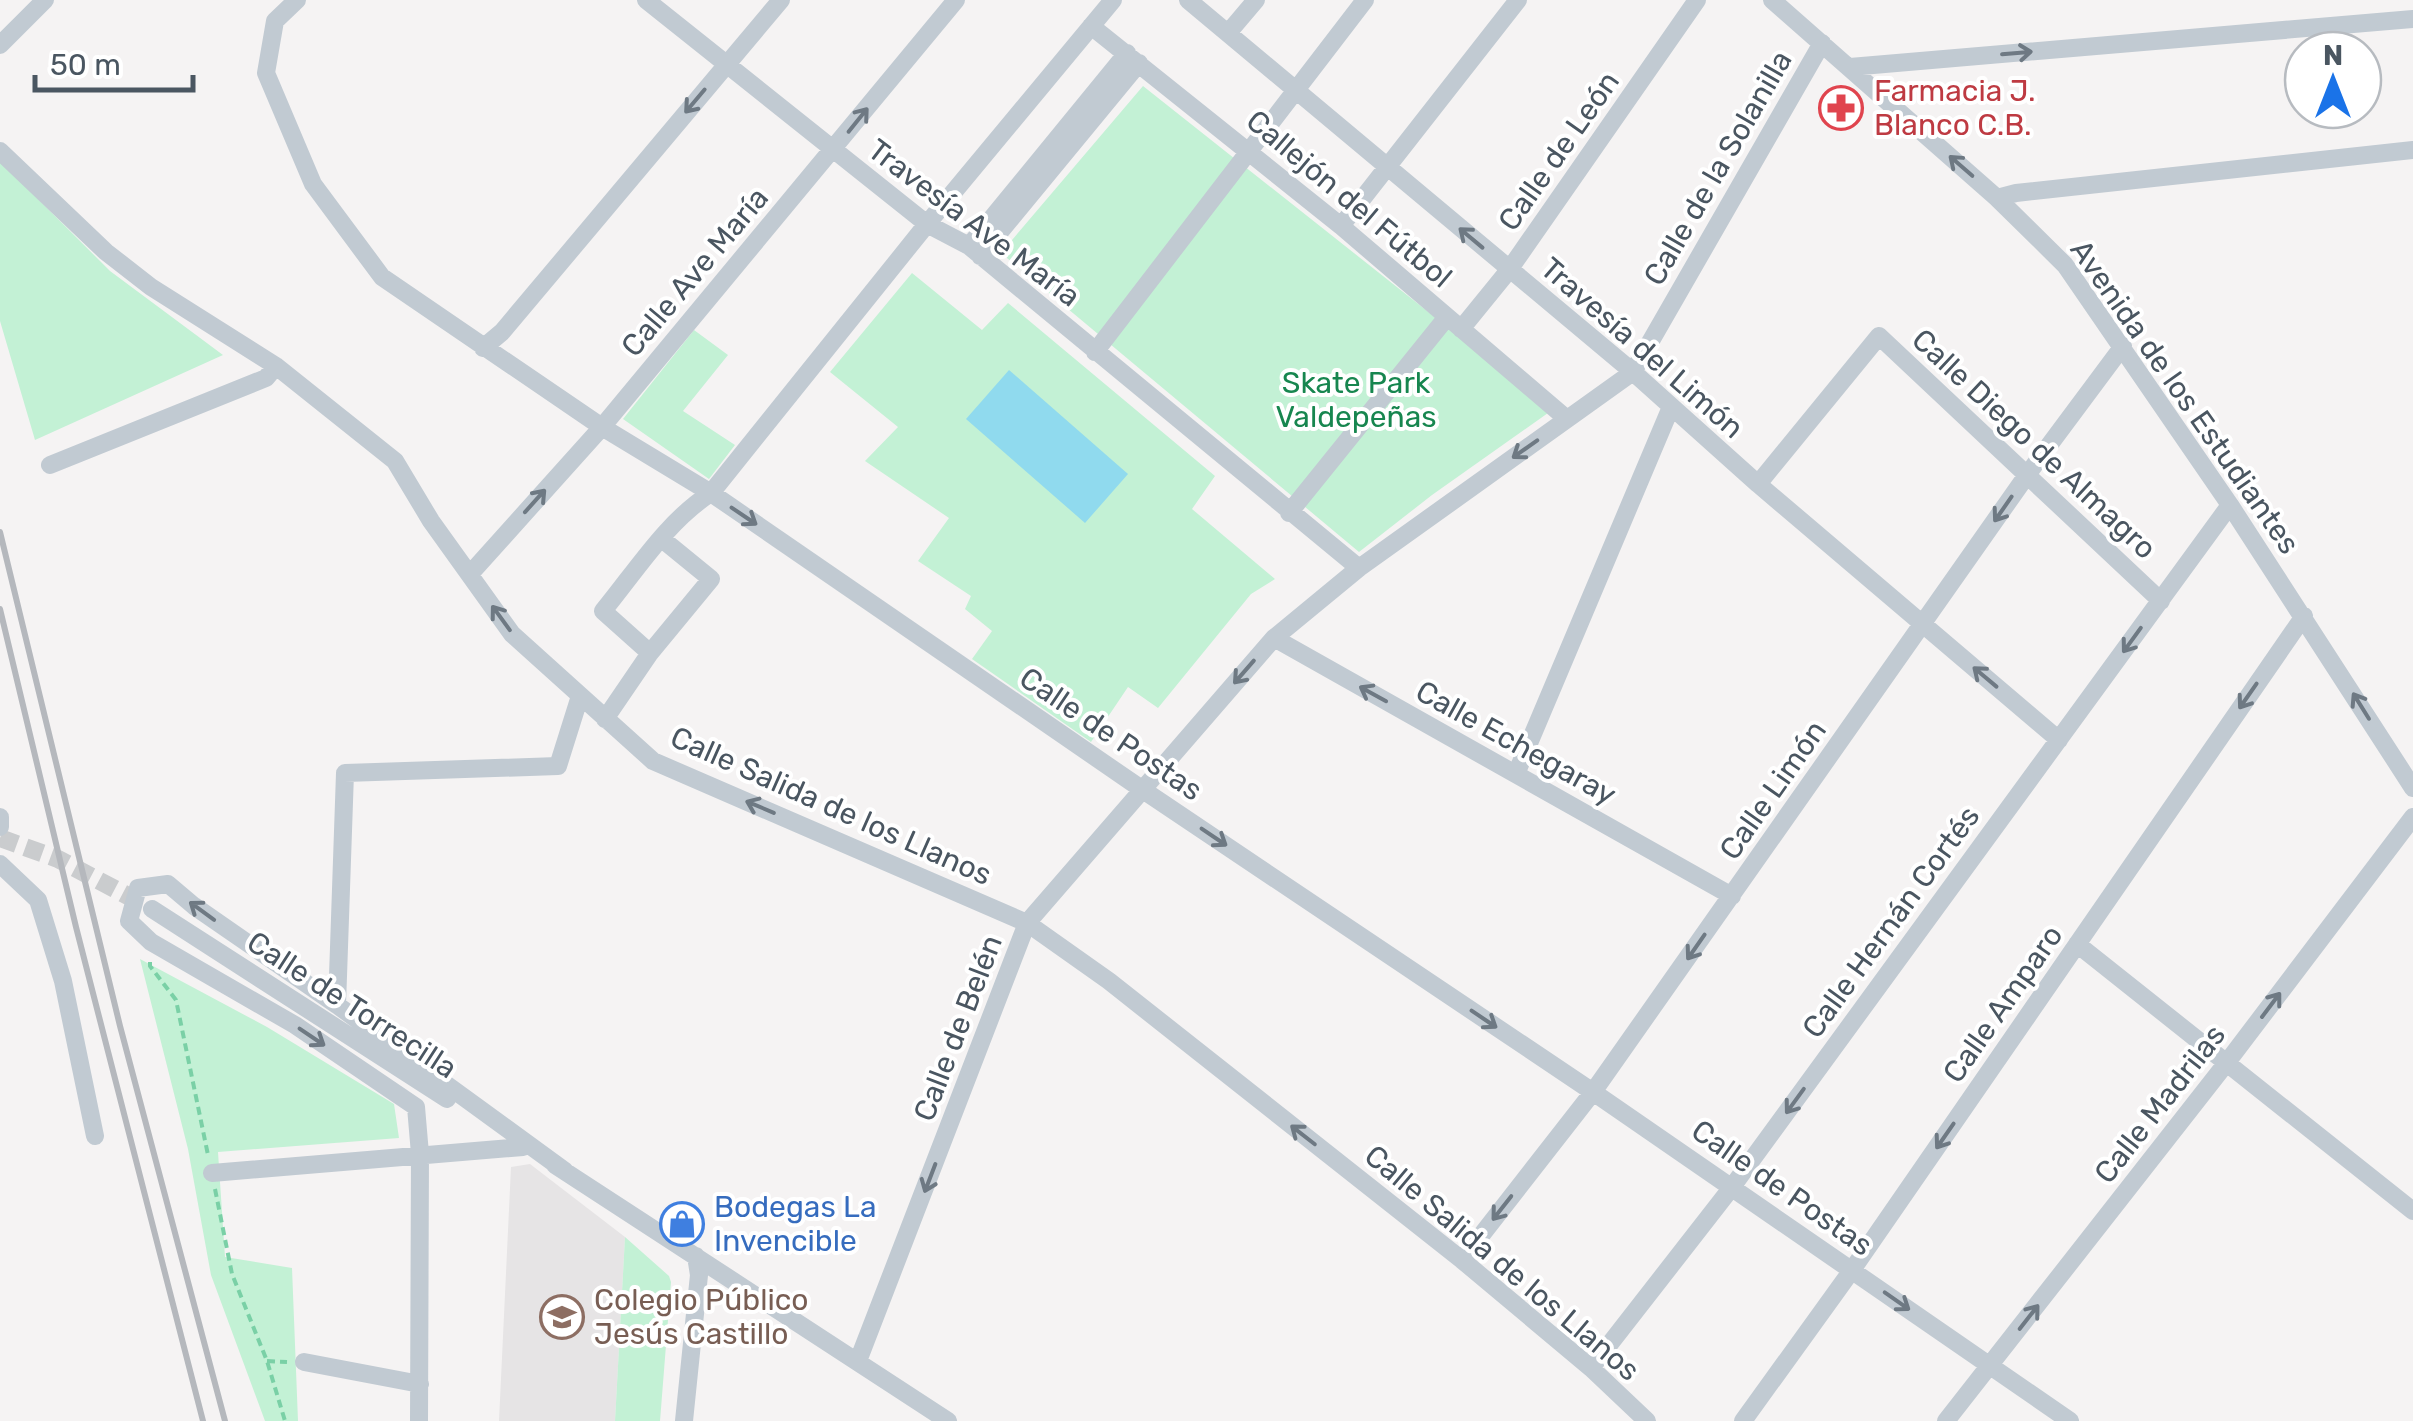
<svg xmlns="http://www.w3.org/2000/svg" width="2413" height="1421" viewBox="0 0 2413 1421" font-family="Rubik,sans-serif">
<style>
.education{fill:#e6e4e5}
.green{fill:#c3f1d5}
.water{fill:#90daee}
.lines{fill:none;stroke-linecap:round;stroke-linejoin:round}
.street-tunnel{stroke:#caccce;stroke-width:18;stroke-dasharray:18 9;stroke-linecap:butt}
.path{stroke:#7ad0a6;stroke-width:4;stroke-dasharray:8 5;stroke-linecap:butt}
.street{stroke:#c1cad2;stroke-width:18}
.rail{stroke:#b5b8bd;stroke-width:6}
.oneway{stroke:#6e7983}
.labels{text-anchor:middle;stroke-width:8;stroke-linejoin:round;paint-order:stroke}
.health-label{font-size:30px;fill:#be3a42;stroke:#fff;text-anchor:start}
.street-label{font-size:30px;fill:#4a5661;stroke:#fff}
.park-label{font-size:30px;fill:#17864f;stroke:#fff}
.shop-label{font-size:30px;fill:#366cbe;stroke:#fff;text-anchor:start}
.education-label{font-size:30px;fill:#785e54;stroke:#fff;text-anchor:start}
</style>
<rect width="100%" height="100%" fill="#f5f3f3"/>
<path class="education" d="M530 1164 625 1237 615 1421H499L511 1167Z"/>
<path class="green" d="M1143 86 1508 375 1548 413 1432 495 1359 552 1001 253Z
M0 161 110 271 223 355 35 440 0 321Z
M912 273 982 330 1008 303 1215 476 1192 509 1275 579 1251 594 1158 708 1128 687 1091 742 972 659 992 631 965 609 971 596 918 561 949 518 865 461 898 427 830 372Z
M694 330 728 355 683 411 735 445 709 479 623 419Z
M140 959 267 1027 394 1104 399 1138 218 1152 225 1257 292 1268 298 1421H265L211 1275 188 1149Z
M625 1237 669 1276 671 1282 660 1421H615Z"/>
<path class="water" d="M1009 370 1128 474 1085 523 966 419Z"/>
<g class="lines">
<path class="street-tunnel" d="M0 838 58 859 145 905"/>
<path class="path" d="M150 962V966L176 1000 208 1155
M215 1189 232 1274 267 1361 285 1421
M267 1361 287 1362"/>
<path class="street" d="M297 0 275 21 266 73 313 184 382 277 602 427 711 493 1143 790 1593 1092 2070 1421
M646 0 927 224 969 246 1359 568
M1188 0 1633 372 1758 484 2059 740
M1772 0 1997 198 2065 265 2230 505 2413 788
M1091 26 1341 226 1567 419
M1228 33 1256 0
M0 45 45 0
M1850 67 2413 19
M0 151 106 252 151 287 276 366 395 461 431 521 512 634 653 761 1027 923 1109 981 1462 1260 1591 1368 1647 1421
M1997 198 2016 193 2413 150
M1341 226 1518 0
M969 246 1127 53
M980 256 1139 63
M1461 329 1509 270 1697 0
M483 348 502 332 781 0
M1095 352 1365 0
M50 465 266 378 276 366
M1758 484 1879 336 2161 601
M1289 513 1447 317
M662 539 711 579 650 653 603 611C636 571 667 521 711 493L927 224 1113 0
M470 574 602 427 956 0
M1274 638 1732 896
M605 719 650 653
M1516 774 1671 407
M0 817V827
M0 864 38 900 63 981 95 1136
M152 909 447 1099
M2077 944 2413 1211
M337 1005 345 773 558 766 580 696
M555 1165 948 1421
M212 1173 523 1147
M1462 1260 1593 1092 2027 475 2123 346
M858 1361 1027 923 1274 638 1359 568 1633 372 1822 43
M304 1362 420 1384
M1591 1368 1732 1187 2230 505
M419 1421 420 1154 416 1107 295 1025 151 942 129 921 138 888 168 884 194 906 337 1005 565 1171
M684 1421 699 1275 696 1256
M1743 1421 1852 1270 2304 616
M1946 1421 2228 1061 2413 817"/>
<path class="rail" d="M0 532 120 1026 225 1421
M0 609 76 927 203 1421"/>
</g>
<defs><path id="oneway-shaft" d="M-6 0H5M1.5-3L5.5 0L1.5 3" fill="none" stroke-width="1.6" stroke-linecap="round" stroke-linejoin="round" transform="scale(2.5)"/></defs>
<g class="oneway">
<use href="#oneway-shaft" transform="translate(2017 53) rotate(-5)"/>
<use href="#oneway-shaft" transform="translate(695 101) rotate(130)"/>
<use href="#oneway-shaft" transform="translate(858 120) rotate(-51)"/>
<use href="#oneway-shaft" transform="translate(1961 166) rotate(-139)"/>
<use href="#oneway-shaft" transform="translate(1471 238) rotate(-140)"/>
<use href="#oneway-shaft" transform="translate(1525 449) rotate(145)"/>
<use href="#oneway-shaft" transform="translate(535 501) rotate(-48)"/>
<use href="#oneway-shaft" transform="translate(2003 509) rotate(125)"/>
<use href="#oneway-shaft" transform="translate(744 516) rotate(34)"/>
<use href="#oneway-shaft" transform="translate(501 618) rotate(-126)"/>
<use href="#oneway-shaft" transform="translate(2132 640) rotate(126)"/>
<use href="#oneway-shaft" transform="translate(1244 672) rotate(131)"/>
<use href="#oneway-shaft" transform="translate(1985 677) rotate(-140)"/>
<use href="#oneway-shaft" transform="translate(1373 694) rotate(-151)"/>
<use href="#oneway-shaft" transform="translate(2248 696) rotate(125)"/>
<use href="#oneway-shaft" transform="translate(2361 706) rotate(-122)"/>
<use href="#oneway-shaft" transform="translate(760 807) rotate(-157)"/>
<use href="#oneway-shaft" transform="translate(1214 837) rotate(34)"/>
<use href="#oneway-shaft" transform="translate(202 911) rotate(-144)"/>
<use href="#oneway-shaft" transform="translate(1696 947) rotate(125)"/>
<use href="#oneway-shaft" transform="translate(2271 1005) rotate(-53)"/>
<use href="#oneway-shaft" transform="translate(1484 1019) rotate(34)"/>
<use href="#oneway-shaft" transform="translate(312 1037) rotate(34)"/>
<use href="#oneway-shaft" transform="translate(1795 1101) rotate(126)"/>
<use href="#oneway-shaft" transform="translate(1303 1135) rotate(-142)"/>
<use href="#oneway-shaft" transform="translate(1945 1136) rotate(125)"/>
<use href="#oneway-shaft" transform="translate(930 1178) rotate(111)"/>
<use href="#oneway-shaft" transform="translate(1502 1208) rotate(128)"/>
<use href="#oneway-shaft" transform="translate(1897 1301) rotate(35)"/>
<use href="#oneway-shaft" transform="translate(2029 1317) rotate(-52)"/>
</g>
<defs>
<g id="pharmacy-ring" transform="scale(2.25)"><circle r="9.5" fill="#fff" stroke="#e0444e" stroke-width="1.5"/><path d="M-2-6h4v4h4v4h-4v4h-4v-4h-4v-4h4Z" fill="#e0444e"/></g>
<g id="shop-ring" transform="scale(2.25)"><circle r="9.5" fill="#fff" stroke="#3f7fe0" stroke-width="1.5"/><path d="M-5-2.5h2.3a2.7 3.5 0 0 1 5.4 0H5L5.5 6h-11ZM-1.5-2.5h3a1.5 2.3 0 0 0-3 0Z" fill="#3f7fe0"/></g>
<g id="school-ring" transform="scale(2.25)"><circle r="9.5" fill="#fff" stroke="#8d6e63" stroke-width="1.5"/><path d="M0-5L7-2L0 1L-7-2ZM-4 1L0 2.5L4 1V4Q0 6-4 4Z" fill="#8d6e63"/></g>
</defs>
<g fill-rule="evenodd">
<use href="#pharmacy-ring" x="1841" y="108"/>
<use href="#shop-ring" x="682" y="1224"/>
<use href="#school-ring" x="562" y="1317"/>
</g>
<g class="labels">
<g class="health-label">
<text x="1874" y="101">Farmacia J.<tspan x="1874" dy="34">Blanco C.B.</tspan></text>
</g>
<g class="street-label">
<text transform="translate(1559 151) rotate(-55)" y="10">Calle de León</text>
<text transform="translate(1718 168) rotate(-60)" y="10">Calle de la Solanilla</text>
<text transform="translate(1349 199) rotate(40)" y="10">Callejón del Fútbol</text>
<text transform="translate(974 223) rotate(37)" y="10">Travesía Ave María</text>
<text transform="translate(695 272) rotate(-50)" y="10">Calle Ave María</text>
<text transform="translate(1642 348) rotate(41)" y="10">Travesía del Limón</text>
<text transform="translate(2185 397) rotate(55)" y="10">Avenida de los Estudiantes</text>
<text transform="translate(2034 444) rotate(43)" y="10">Calle Diego de Almagro</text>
<text transform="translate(1111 734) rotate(34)" y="10">Calle de Postas</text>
<text transform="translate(1516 743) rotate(29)" y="10">Calle Echegaray</text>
<text transform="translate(1773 790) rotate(-55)" y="10">Calle Limón</text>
<text transform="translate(831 806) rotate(24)" y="10">Calle Salida de los Llanos</text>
<text transform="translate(1891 922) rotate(-54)" y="10">Calle Hernán Cortés</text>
<text transform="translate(2003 1004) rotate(-55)" y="10">Calle Amparo</text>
<text transform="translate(352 1005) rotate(33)" y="10">Calle de Torrecilla</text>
<text transform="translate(958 1028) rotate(-69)" y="10">Calle de Belén</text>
<text transform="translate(2160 1104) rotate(-52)" y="10">Calle Madrilas</text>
<text transform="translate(1782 1188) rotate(35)" y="10">Calle de Postas</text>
<text transform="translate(1502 1263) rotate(40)" y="10">Calle Salida de los Llanos</text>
</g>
<g class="park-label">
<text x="1356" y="393">Skate Park<tspan x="1356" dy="34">Valdepeñas</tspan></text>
</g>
<g class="shop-label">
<text x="714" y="1217">Bodegas La<tspan x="714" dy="34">Invencible</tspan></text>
</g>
<g class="education-label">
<text x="594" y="1310">Colegio Público<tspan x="594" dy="34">Jesús Castillo</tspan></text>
</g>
</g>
<g transform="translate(2333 80)"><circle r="48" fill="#ffffff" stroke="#b7bbc0" stroke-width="2.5"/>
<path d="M0-8L18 38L0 25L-18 38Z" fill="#1a73e8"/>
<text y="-15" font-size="28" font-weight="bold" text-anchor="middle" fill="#4a5661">N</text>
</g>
<path d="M35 75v15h158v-15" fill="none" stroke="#4a5661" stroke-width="5"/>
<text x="50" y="75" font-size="30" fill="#4a5661" stroke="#ffffff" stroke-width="8" paint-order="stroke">50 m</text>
</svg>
